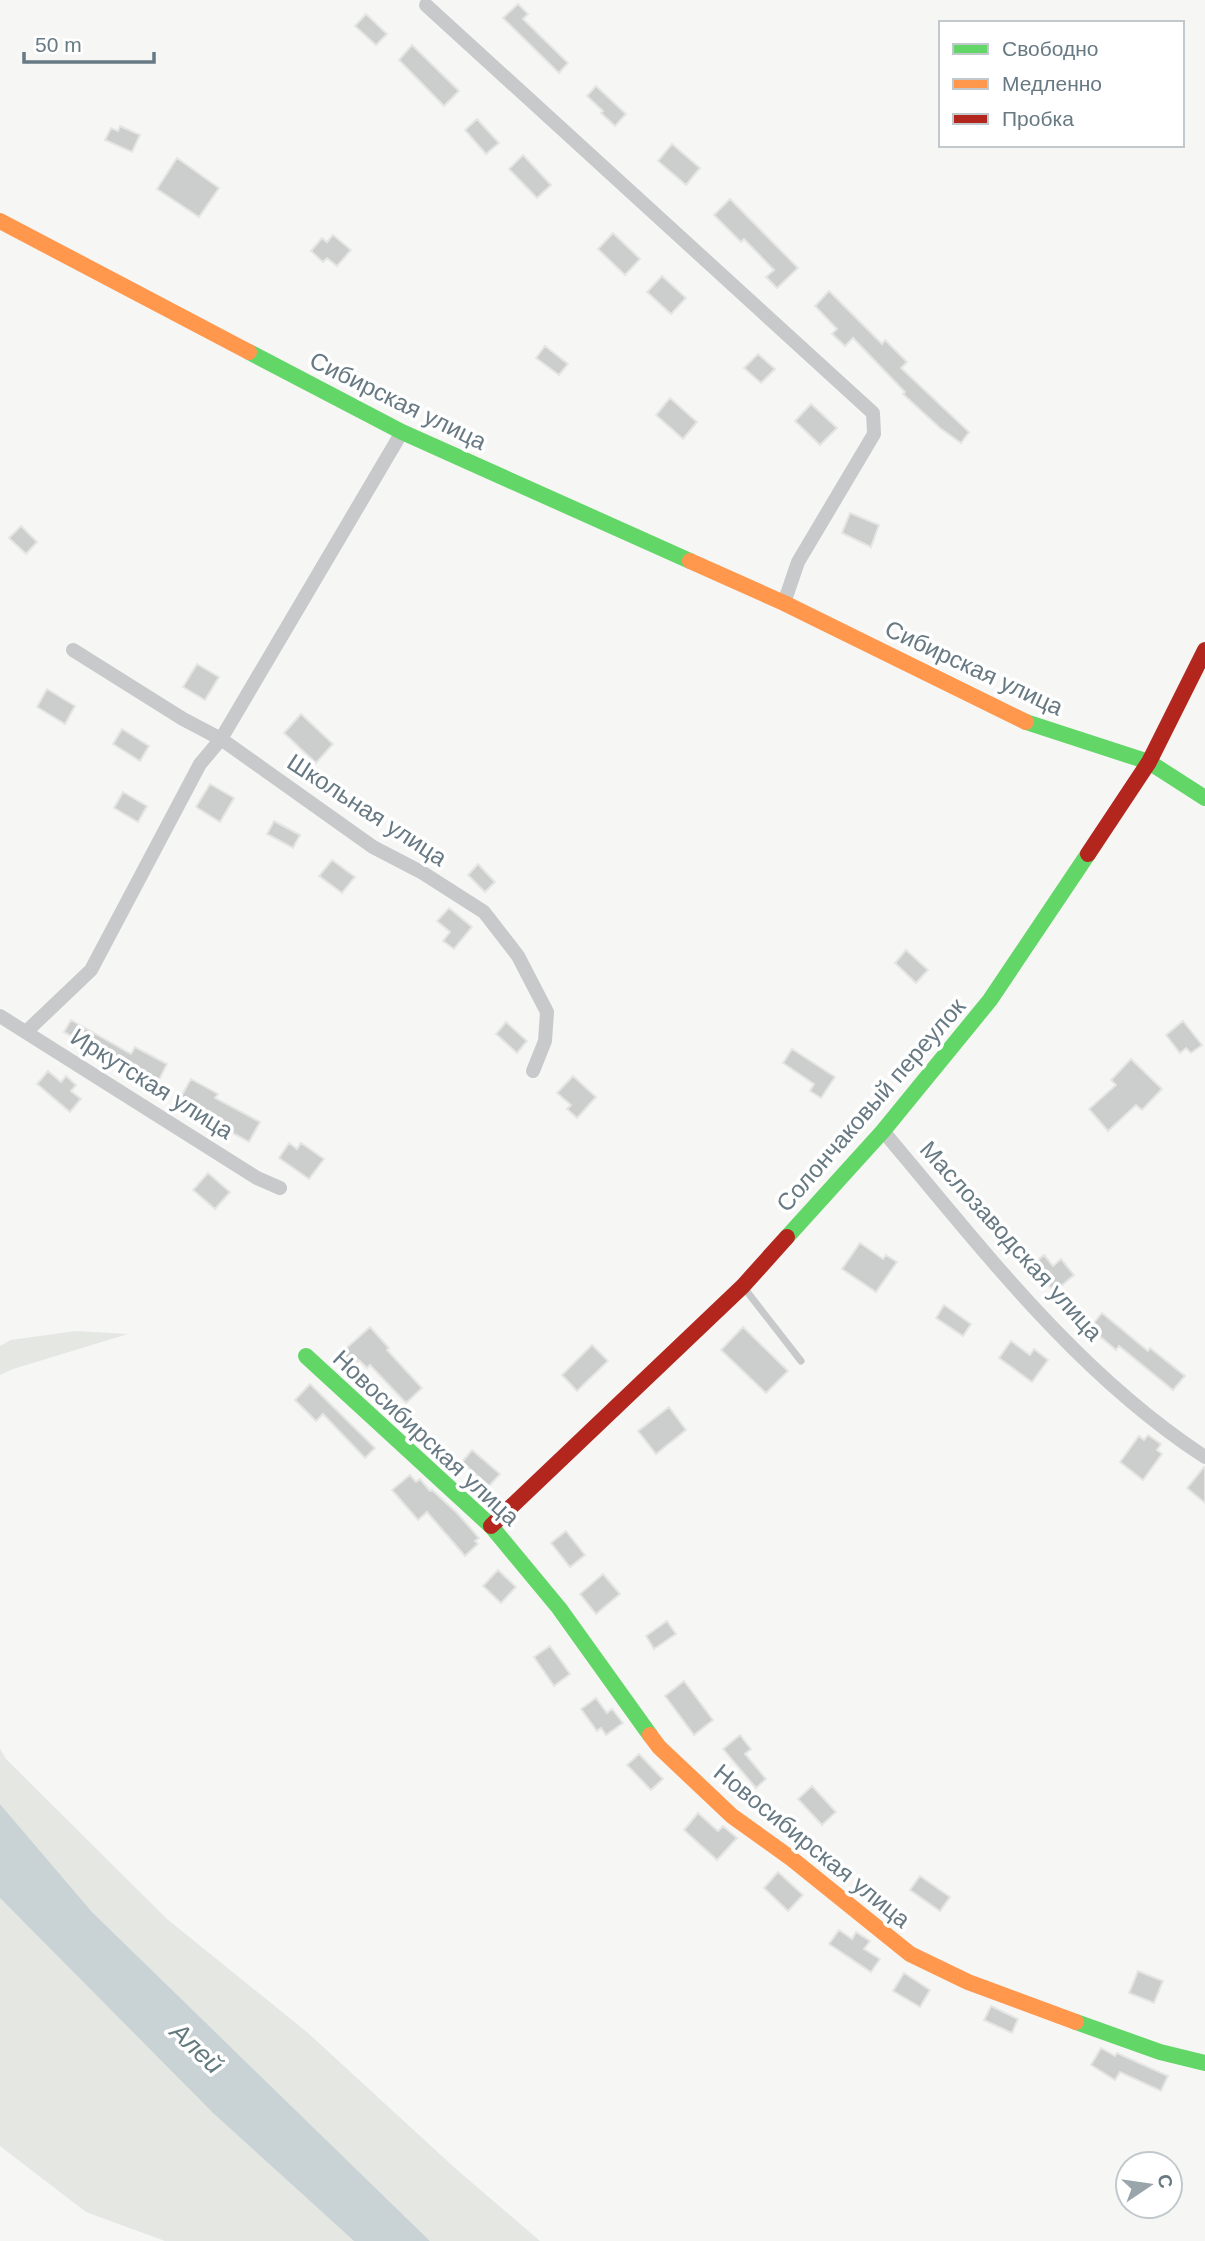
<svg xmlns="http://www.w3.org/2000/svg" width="1205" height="2241" viewBox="0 0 1205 2241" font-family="Arial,sans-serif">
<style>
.green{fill:#e5e7e2}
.water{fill:#c9d2d4}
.building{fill:#cccece;stroke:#e5e5e4;stroke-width:2}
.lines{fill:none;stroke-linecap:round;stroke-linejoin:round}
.lane{stroke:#c8c9ca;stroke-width:7}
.street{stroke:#c8c9ca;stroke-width:14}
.fast{stroke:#63d668;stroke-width:16}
.slow{stroke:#ff974d;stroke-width:16}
.jam{stroke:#b3261e;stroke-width:16}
.labels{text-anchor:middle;stroke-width:7;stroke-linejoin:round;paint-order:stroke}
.street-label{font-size:24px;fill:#677983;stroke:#fff}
.water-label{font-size:26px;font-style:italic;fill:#637a7f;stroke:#fff}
</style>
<rect width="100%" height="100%" fill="#f6f6f5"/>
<path class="green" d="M76 1331 128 1334 13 1369 0 1375V1346L11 1340Z
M0 1749 6 1759 167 1919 308 2033 456 2169 540 2241H430L92 1912 0 1804Z
M0 1898 213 2113 354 2241H165L86 2212 0 2146Z"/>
<path class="water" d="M0 1804 92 1912 430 2241H354L213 2113 0 1898Z"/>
<path class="building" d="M518 4 528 14 523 19 568 63 559 73 503 18Z
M366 14 387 34 376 45 355 26Z
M412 45 459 91 444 106 399 60Z
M596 86 626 114 615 126 601 113 603 111 587 96Z
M477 119 499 143 486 154 465 130Z
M120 126 140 135 132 152 105 140 111 128 118 131Z
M672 144 700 168 686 185 658 161Z
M523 155 551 185 537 198 509 169Z
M177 158 219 188 199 217 157 189Z
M730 199 798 268 777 288 766 277 774 270 744 239 741 242 714 215Z
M613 233 640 259 625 275 598 249Z
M333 235 351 250 337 266 327 258 323 262 311 251 322 238 327 242Z
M662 276 686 298 671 314 647 292Z
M829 291 882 344 885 340 907 362 901 368 969 432 961 443 940 428 903 394 905 392 853 338 845 346 832 334 837 329 815 306Z
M545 346 568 364 559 375 536 358Z
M758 354 775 369 761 383 744 368Z
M670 398 697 422 683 439 656 415Z
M811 404 837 428 820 445 795 421Z
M850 513 879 525 871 547 842 533Z
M21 526 37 542 26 554 9 538Z
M197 664 219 677 205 700 183 687Z
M47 689 75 706 65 724 37 707Z
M301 714 333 744 316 763 284 733Z
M122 729 149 746 140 761 113 744Z
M210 784 234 798 220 822 196 807Z
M123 792 147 806 138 822 114 808Z
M274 821 300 835 293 848 267 834Z
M332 860 355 877 342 893 319 876Z
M478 864 495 882 485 892 468 875Z
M449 908 472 927 454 949 443 941 450 932 437 921Z
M906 950 928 970 916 983 895 963Z
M71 1020 131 1054 135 1047 167 1064 152 1094 135 1085 140 1076 106 1057 103 1062 89 1054 93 1048 64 1032Z
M1183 1021 1202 1045 1191 1053 1186 1048 1180 1053 1166 1035Z
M506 1022 527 1041 517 1053 496 1034Z
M792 1049 835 1077 821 1098 810 1091 814 1084 783 1063Z
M1131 1059 1162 1089 1142 1110 1136 1105 1108 1131 1089 1109 1116 1085 1111 1080Z
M48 1071 61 1082 66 1076 76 1085 71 1091 81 1099 70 1112 37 1084Z
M573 1076 596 1097 577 1118 567 1109 571 1105 557 1093Z
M191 1079 218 1094 215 1098 260 1122 249 1142 194 1112 195 1110 179 1100Z
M289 1143 297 1149 301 1143 324 1159 309 1179 279 1158Z
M208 1173 230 1192 215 1209 193 1190Z
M860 1243 883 1259 886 1255 897 1262 876 1292 842 1269Z
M1044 1255 1053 1266 1061 1259 1074 1275 1054 1292 1032 1265Z
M944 1305 971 1324 963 1336 936 1318Z
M1102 1313 1148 1351 1150 1348 1185 1376 1173 1390 1119 1346 1116 1350 1090 1328Z
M370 1327 389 1348 387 1350 422 1388 406 1403 370 1365 367 1368 359 1360 352 1366 341 1353Z
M743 1327 788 1371 766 1393 721 1350Z
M1011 1341 1030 1355 1034 1349 1048 1360 1032 1382 999 1358Z
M592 1345 608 1361 577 1391 562 1375Z
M310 1384 375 1448 365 1458 323 1414 316 1421 295 1400Z
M669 1407 686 1430 656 1454 638 1431Z
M1148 1435 1161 1444 1157 1450 1162 1454 1143 1480 1120 1462 1139 1436 1144 1440Z
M472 1450 500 1474 489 1486 462 1462Z
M1204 1467H1205V1503L1187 1488Z
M410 1475 416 1482 420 1479 430 1491 432 1490 457 1513 479 1538 475 1541 478 1544 465 1556 427 1512 418 1520 392 1490Z
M566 1531 585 1555 570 1567 551 1543Z
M498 1570 516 1587 501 1603 483 1586Z
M603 1574 620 1594 596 1614 580 1594Z
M667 1621 676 1634 654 1649 646 1636Z
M550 1646 570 1674 554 1686 534 1657Z
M684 1681 713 1720 694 1735 665 1696Z
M596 1698 607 1713 612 1709 623 1723 606 1735 601 1728 597 1731 581 1709Z
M740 1735 751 1749 745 1754 766 1779 756 1788 723 1749Z
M639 1754 663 1779 651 1790 627 1765Z
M812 1786 836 1812 822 1825 798 1799Z
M698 1813 718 1831 723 1826 737 1838 717 1860 684 1830Z
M778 1872 803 1895 788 1911 764 1888Z
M920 1876 950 1897 940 1911 910 1890Z
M839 1930 852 1939 856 1932 870 1941 864 1949 880 1959 871 1972 829 1944Z
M1138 1971 1163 1981 1154 2003 1129 1993Z
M904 1973 930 1990 920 2007 893 1991Z
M991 2006 1018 2019 1012 2033 984 2020Z
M1101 2048 1115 2056 1117 2053 1168 2076 1161 2091 1120 2072 1115 2080 1091 2065Z"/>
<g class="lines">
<path class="lane" d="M745 1289 801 1361"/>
<path class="street" d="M426 5 873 413 874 434 798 562 784 603
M73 650 183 719 221 739 373 847 423 873 484 912 518 956 547 1012 545 1041 533 1071
M0 1016 257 1178 280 1188
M27 1031 91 970 200 764 221 739 402 432
M883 1131C981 1247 1076 1373 1205 1457"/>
<path class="fast" d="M249 352 402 432 690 561
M1026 722 1149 762 1205 798
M787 1237 883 1131 990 1000 1088 854
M306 1356 491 1526 559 1608 650 1735
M1076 2022 1160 2052 1205 2063"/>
<path class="slow" d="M0 221 249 352
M690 561 784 603 1026 722
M650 1735 659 1747 732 1816 792 1859 910 1954 968 1982 1076 2022"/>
<path class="jam" d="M1088 854 1149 762 1205 650
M491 1526 743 1286 787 1237"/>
</g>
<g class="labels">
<g class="street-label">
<text transform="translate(398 401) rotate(26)" y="8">Сибирская улица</text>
<text transform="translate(974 668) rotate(25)" y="8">Сибирская улица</text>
<text transform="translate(367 810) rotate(33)" y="8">Школьная улица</text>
<text transform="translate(152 1084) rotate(32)" y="8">Иркутская улица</text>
<text transform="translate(871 1105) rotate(-49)" y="8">Солончаковый переулок</text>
<text transform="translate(1011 1241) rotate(48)" y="8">Маслозаводская улица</text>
<text transform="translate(426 1438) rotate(43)" y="8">Новосибирская улица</text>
<text transform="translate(812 1846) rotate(39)" y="8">Новосибирская улица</text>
</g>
<g class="water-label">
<text transform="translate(197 2048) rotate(43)" y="9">Алей</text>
</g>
</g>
<rect x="939" y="21" width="245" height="126" fill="#ffffff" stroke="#c2c9cd" stroke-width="2"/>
<rect x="953" y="44" width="35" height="10" fill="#63d668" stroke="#c2c9cd" stroke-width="2"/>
<text x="1002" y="56" font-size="21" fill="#677983">Свободно</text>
<rect x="953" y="79" width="35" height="10" fill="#ff974d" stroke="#c2c9cd" stroke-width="2"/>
<text x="1002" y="91" font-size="21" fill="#677983">Медленно</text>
<rect x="953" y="114" width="35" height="10" fill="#b3261e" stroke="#c2c9cd" stroke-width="2"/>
<text x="1002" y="126" font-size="21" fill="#677983">Пробка</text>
<g transform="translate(1149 2185) rotate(77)"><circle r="33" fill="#ffffff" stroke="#c2c9cd" stroke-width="2"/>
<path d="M0-5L12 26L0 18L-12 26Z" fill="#99a5ab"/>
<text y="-10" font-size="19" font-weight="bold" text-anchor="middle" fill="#677983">С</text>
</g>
<path d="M24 52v10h130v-10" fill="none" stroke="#677983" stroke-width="3.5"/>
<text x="35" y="52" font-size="21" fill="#677983" stroke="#ffffff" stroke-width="5" paint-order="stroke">50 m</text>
</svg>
